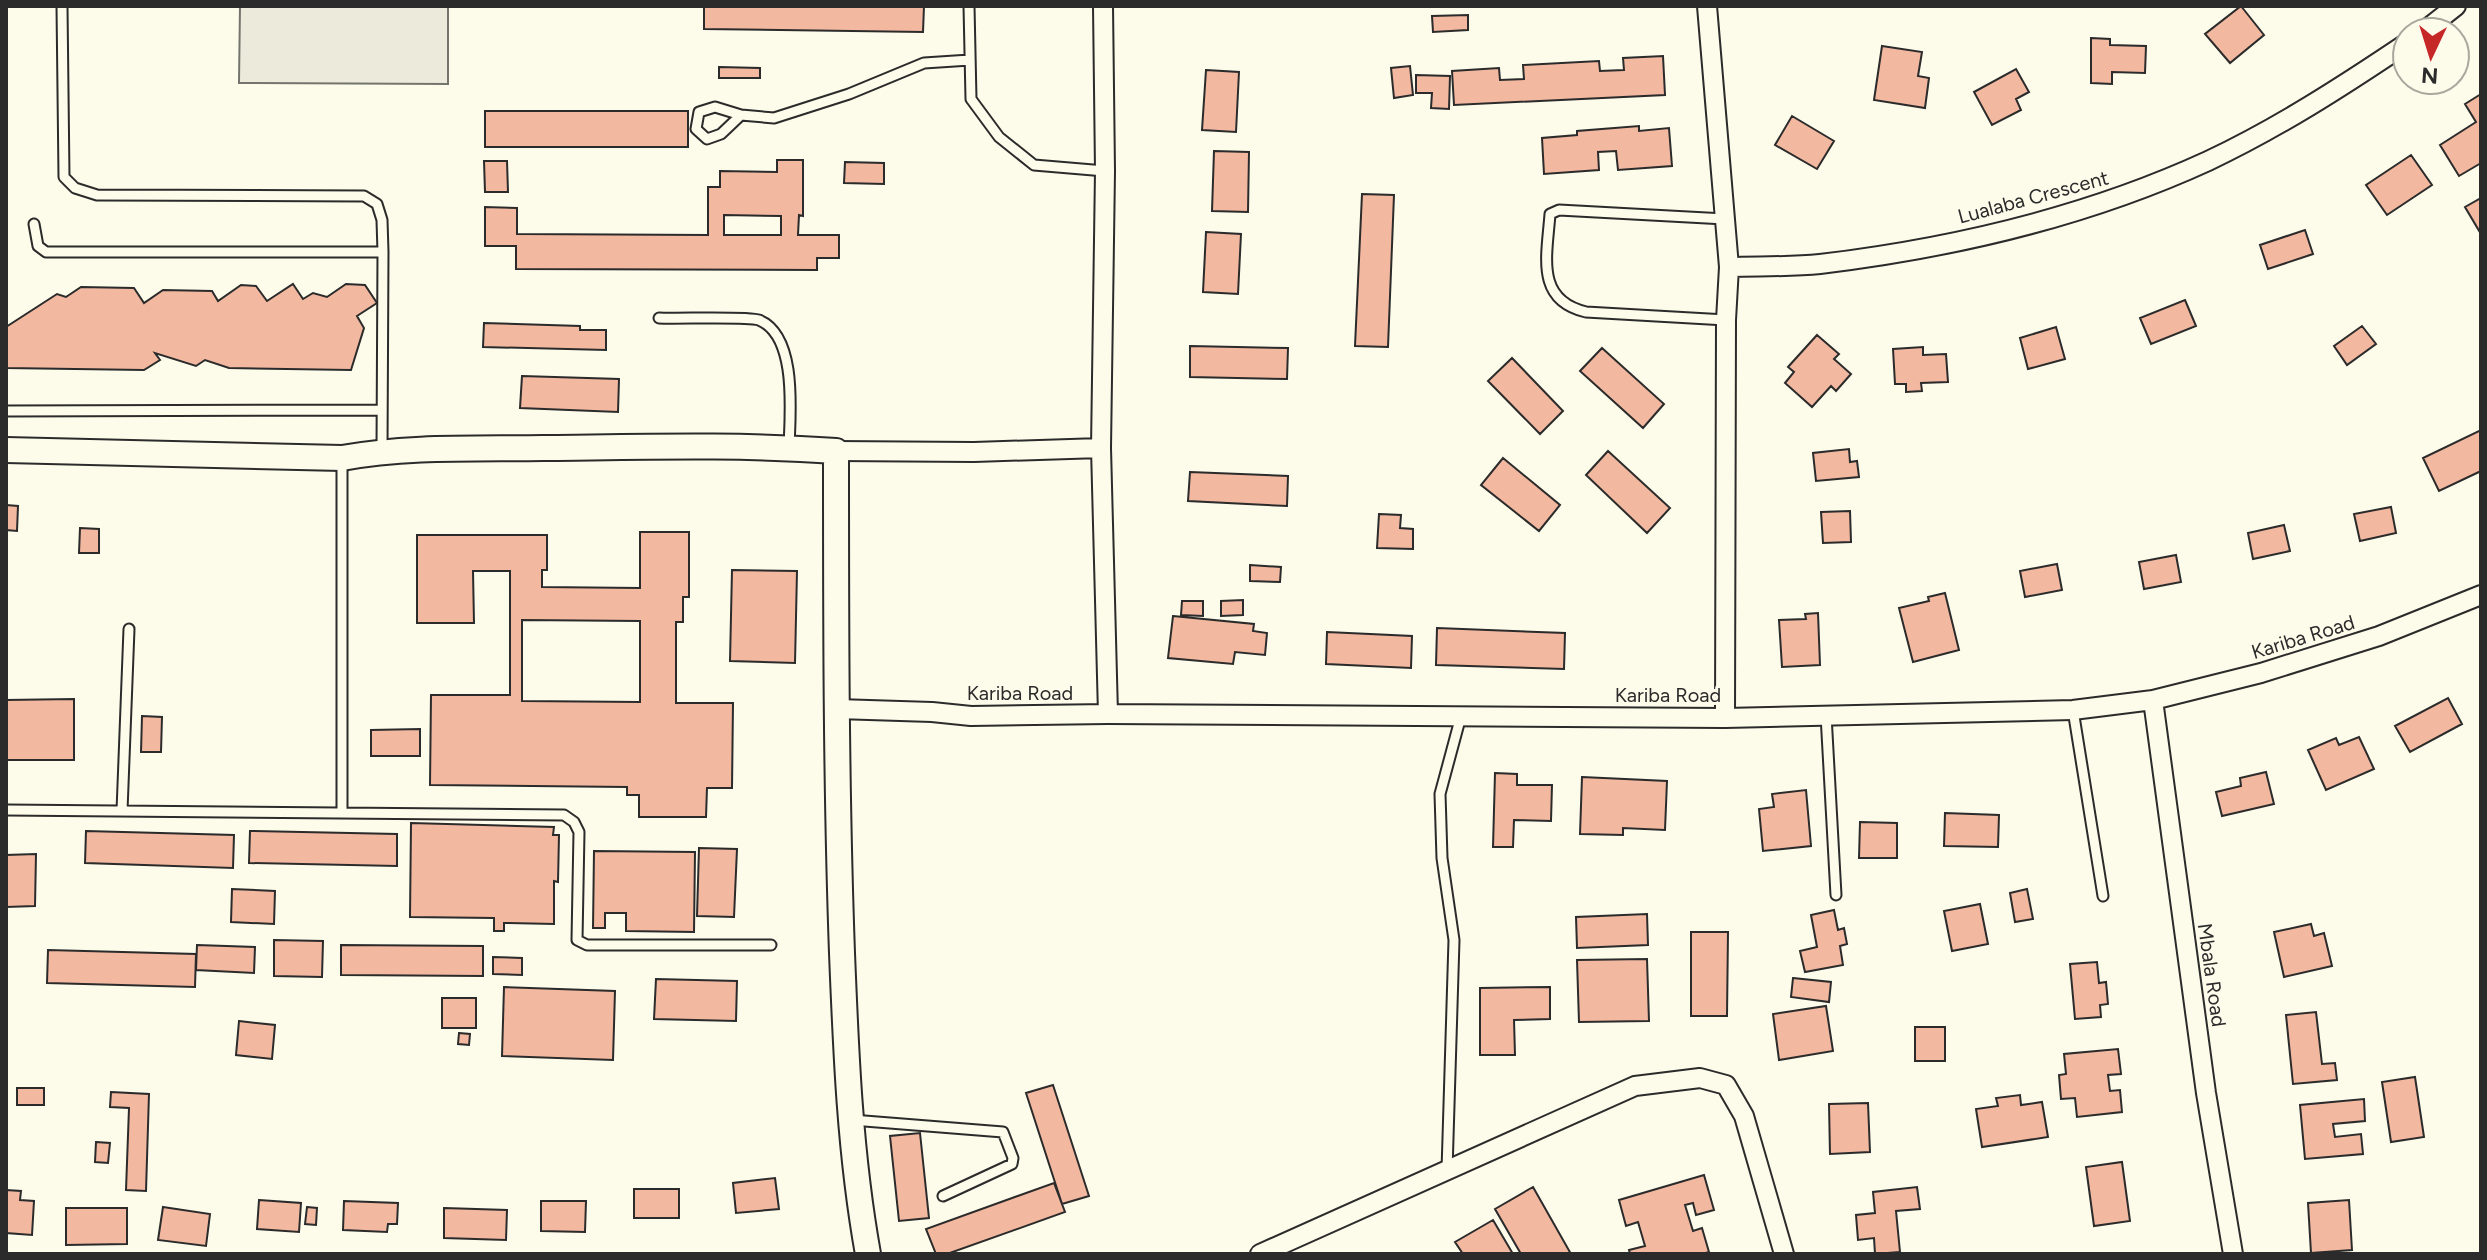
<svg xmlns="http://www.w3.org/2000/svg" width="2487" height="1260" viewBox="0 0 2487 1260" font-family="Figtree,sans-serif">
<style>
.green{fill:#ecebdb;stroke:#74746e;stroke-width:2}
.building{fill:#f2b8a0;stroke:#2b2b2b;stroke-width:2;fill-rule:evenodd}
.lines{fill:none;stroke-linecap:round;stroke-linejoin:round}
.service-casing{stroke:#2b2b2b;stroke-width:13}
.minor-casing{stroke:#2b2b2b;stroke-width:22}
.tertiary-casing{stroke:#2b2b2b;stroke-width:28}
.service{stroke:#fdfbea;stroke-width:9}
.minor{stroke:#fdfbea;stroke-width:18}
.tertiary{stroke:#fdfbea;stroke-width:24}
.labels{text-anchor:middle;stroke-width:6;stroke-linejoin:round;paint-order:stroke}
.street-label{font-size:20px;fill:#2b2b2b;stroke:#fdfbea}
</style>
<rect width="100%" height="100%" fill="#fdfbea"/>
<path class="green" d="M240 6H448V84L239 83Z"/>
<path class="building" d="M704 6H924L923 32 704 29Z
M2241 6 2264 35 2230 63 2205 34Z
M1468 15V30L1433 32 1432 16Z
M2091 38 2110 39V45L2146 46 2145 73 2112 72V84L2091 83Z
M1882 46 1922 52 1918 76 1929 78 1925 108 1874 100Z
M1663 56 1665 95 1454 105 1452 71 1499 68 1500 80 1524 79 1523 65 1599 61 1600 71 1624 70 1623 58Z
M1410 66 1413 95 1394 98 1391 68Z
M719 67 760 68V78H719Z
M2016 69 2029 92 2016 99 2021 110 1992 125 1974 92Z
M1206 70 1239 72 1236 132 1202 130Z
M1416 75 1450 76 1449 109 1431 108 1432 93H1416Z
M2481 94V163L2459 176 2440 145 2476 122 2465 104Z
M485 111H688V147H485Z
M1792 116 1834 141 1817 169 1775 145Z
M1639 126V131L1669 128 1672 166 1618 170 1616 151 1598 152 1599 170 1544 174 1542 138 1577 135V131Z
M1214 151 1249 152 1248 212 1212 211Z
M2411 155 2432 185 2387 215 2366 185Z
M777 160H803V216L799 215 798 235H839V258H817V270L516 269V246H485V207L517 208V234L708 235V187H720V171L777 172ZM724 215 781 216V235H724Z
M484 161H507L508 192H485Z
M845 162 884 163V184L844 183Z
M1362 194 1394 195 1388 347 1355 346Z
M2481 198V234L2465 207Z
M2305 230 2313 254 2268 269 2260 245Z
M1206 232 1241 234 1238 294 1203 292Z
M293 284 303 299 313 293 327 297 346 284 365 285 377 303 357 316 364 328 351 370 229 368 205 360 196 366 155 353 160 360 144 370 6 368V327L57 294 66 297 81 287 134 288 144 303 163 290 212 291 218 301 241 285 256 286 267 301Z
M2185 300 2196 326 2151 344 2140 318Z
M484 323 580 326V330H606V350L483 347Z
M2362 326 2376 344 2347 365 2334 346Z
M2056 327 2065 359 2028 369 2020 338Z
M1817 335 1839 354 1834 359 1851 374 1836 391 1831 386 1812 407 1785 383 1794 372 1788 367Z
M1190 346 1288 348 1287 379 1190 377Z
M1923 347V355L1946 354 1948 382 1921 383 1922 391 1906 392V384H1895L1893 349Z
M1602 348 1664 404 1643 428 1580 371Z
M1512 358 1563 411 1540 434 1488 381Z
M522 376 619 379 618 412 520 408Z
M2481 430V471L2439 491 2423 458Z
M1849 449 1850 462 1857 461 1859 477 1816 481 1813 453Z
M1608 451 1670 508 1647 533 1586 475Z
M1503 458 1560 505 1539 531 1481 485Z
M1190 472 1288 476 1287 506 1188 501Z
M6 505 18 506 17 531 6 530Z
M2391 507 2396 533 2360 541 2354 514Z
M1850 511 1851 542 1823 543 1821 512Z
M1379 514 1401 515 1400 528 1413 529V549L1377 548Z
M2284 525 2290 551 2253 559 2248 533Z
M80 528 99 529V553H79Z
M640 532H689V597H683V622H676V703H733L732 788H707L706 817H639V795H627V787L430 785 431 695H510V571H473L474 623H417V535H547V570H542V587L640 588ZM522 620 640 621V702L522 701Z
M2176 555 2181 582 2144 589 2139 562Z
M2057 564 2062 590 2025 597 2020 571Z
M1250 565 1281 567 1280 582 1250 581Z
M732 570 797 571 795 663 730 661Z
M1945 593 1959 650 1913 662 1899 608 1929 601 1928 597Z
M1243 600V615L1221 616V601Z
M1182 601H1203V616L1181 615Z
M1818 613 1820 665 1782 667 1779 620 1806 619 1805 614Z
M1173 616 1254 624 1253 631 1267 633 1265 655 1235 652 1233 664 1168 658Z
M1437 628 1565 633 1564 669 1436 665Z
M1327 632 1412 636 1411 668 1326 664Z
M2448 698 2462 724 2410 752 2395 726Z
M74 699V760H6V700Z
M142 716 162 717 161 752H141Z
M420 729V756H371V730Z
M2359 737 2374 769 2326 790 2308 750 2336 738 2339 745Z
M2266 772 2274 804 2222 816 2216 792 2241 786 2240 778Z
M1495 773 1517 774V785H1552L1551 821 1514 820 1513 847H1493Z
M1582 777 1667 781 1665 830 1623 828V835L1580 834Z
M1806 790 1811 846 1763 851 1759 809 1774 807 1772 794Z
M1945 813 1999 815 1998 847 1944 846Z
M1860 822 1897 823V858H1859Z
M411 823 554 827 553 835H559L558 882 554 881V924L504 923V931H494V918L410 917Z
M86 831 234 835 233 868 85 863Z
M250 831 397 834V866L249 863Z
M699 848 737 849 734 917 697 916Z
M594 851 695 852 694 932 626 931V913H605V928H593Z
M36 854 35 906 6 907V855Z
M232 889 275 891 274 924 231 922Z
M2027 889 2033 919 2015 922 2010 893Z
M1980 904 1988 944 1952 951 1944 911Z
M1834 910 1838 930 1844 928 1847 944 1840 946 1843 965 1805 972 1800 951 1817 947 1811 915Z
M1647 914 1648 945 1577 948 1576 917Z
M2311 924 2314 936 2324 933 2332 966 2284 977 2274 932Z
M1691 932H1728L1727 1016H1691Z
M274 940 323 941 322 977 274 976Z
M197 945 255 947 254 973 196 970Z
M341 945 483 946V976L341 975Z
M48 950 196 954 195 987 47 983Z
M493 957 522 958V975L493 974Z
M1647 959 1649 1021 1579 1022 1577 960Z
M2097 962 2099 983 2106 982 2108 1004 2100 1005 2101 1017 2075 1019 2070 964Z
M1793 978 1831 982 1829 1002 1791 997Z
M656 979 737 981 736 1021 654 1019Z
M504 987 615 991 613 1060 502 1056Z
M1550 987V1019L1514 1020 1515 1055H1480V988Z
M442 998H476V1028H442Z
M1826 1006 1833 1051 1779 1060 1773 1014Z
M2316 1012 2322 1064 2335 1063 2337 1080 2293 1084 2286 1015Z
M239 1021 275 1025 272 1059 236 1055Z
M1915 1027H1945V1061H1915Z
M459 1033 470 1034 469 1045 458 1044Z
M2118 1049 2121 1074 2108 1075 2110 1091 2120 1090 2122 1112 2077 1117 2075 1098 2061 1099 2059 1075 2066 1074 2064 1054Z
M2415 1077 2424 1137 2391 1142 2382 1082Z
M1053 1085 1089 1196 1062 1204 1026 1093Z
M17 1088H44V1105H17Z
M111 1092 149 1094 146 1191 126 1190 129 1108 110 1107Z
M2020 1095 2021 1105 2042 1102 2048 1137 1982 1147 1976 1109 1998 1106 1996 1098Z
M2364 1099 2365 1121 2333 1124 2335 1137 2361 1134 2363 1154 2305 1159 2300 1105Z
M1868 1103 1870 1152 1830 1154 1829 1104Z
M920 1133 929 1218 899 1221 890 1136Z
M96 1142 110 1143 108 1163 95 1162Z
M2122 1162 2130 1221 2094 1226 2086 1167Z
M1704 1175 1714 1210 1696 1215 1693 1203 1685 1205 1693 1231 1702 1228 1709 1252 1702 1254H1630L1629 1250 1645 1246 1638 1222 1626 1226 1619 1200Z
M775 1178 779 1209 736 1213 733 1183Z
M1054 1183 1065 1212 947 1254H936L926 1229Z
M1533 1187 1571 1254H1521L1495 1209Z
M1917 1187 1920 1209 1896 1211 1900 1252 1875 1254 1874 1238 1858 1240 1856 1215 1875 1213 1873 1192Z
M634 1189H679V1218H634Z
M6 1190 21 1191 20 1200 34 1201 32 1235 6 1233Z
M259 1200 301 1203 299 1232 257 1229Z
M2349 1200 2352 1250 2311 1253 2308 1203Z
M344 1201 398 1203 397 1224H388L387 1232 343 1230Z
M541 1201H586L585 1232 541 1231Z
M163 1207 210 1214 206 1246 158 1240Z
M307 1207 317 1208 316 1225 305 1224Z
M66 1208H127V1244L66 1245Z
M444 1208 507 1210 506 1240 444 1238Z
M1493 1220 1513 1254H1463L1455 1242Z"/>
<g class="lines">
<g class="service-casing">
<path id="service" d="M62 6 64 177 75 188 97 195 364 196 377 204 382 220 383 252 382 451
M969 6 971 99 999 137 1034 165 1105 171
M741 115 721 134 707 139 696 129 699 112 715 107 741 115 774 118 849 94 924 63 970 60
M1725 219 1559 210 1550 214C1547 256 1535 300 1586 312L1726 320
M34 224 38 246 46 252H383
M659 318C676 319 748 316 759 320 798 336 790 414 789 448
M6 411 382 410
M342 461V813
M2073 710 2103 896
M1826 715 1836 895
M6 810 564 815 574 822 579 832 577 940 587 945H771
M122 811 129 629
M852 1120 1003 1132 1013 1158 1012 1164 943 1196
M1447 1171 1454 940 1442 858 1440 794 1461 716"/>
</g>
<g class="minor-casing">
<path id="minor" d="M1103 6 1105 171 1101 448 1108 714
M1707 6 1729 267 1726 320 1725 718
M2423 32 2456 6
M1729 267C1759 266 1790 267 1820 264 1953 248 2086 217 2208 161 2278 128 2343 86 2407 43
M836 451 974 452 1101 448
M2153 700 2206 1093 2233 1254
M837 709 932 712 971 716 1108 714 1725 718 2073 710 2153 700 2261 673 2379 636 2481 595
M1260 1254 1635 1086 1700 1078 1726 1085 1744 1116 1784 1254"/>
</g>
<g class="tertiary-casing">
<path id="tertiary" d="M6 450 342 458C408 446 476 449 543 448 640 447 739 444 836 451 836 619 836 786 842 953 846 1054 850 1154 868 1254"/>
</g>
<use href="#service" class="service"/>
<use href="#minor" class="minor"/>
<use href="#tertiary" class="tertiary"/>
</g>
<g class="labels">
<g class="street-label">
<text transform="translate(2033 197) rotate(-15)" y="7">Lualaba Crescent</text>
<text transform="translate(2303 637) rotate(-17)" y="7">Kariba Road</text>
<text x="1020" y="700">Kariba Road</text>
<text x="1668" y="702">Kariba Road</text>
<text transform="translate(2212 975) rotate(82)" y="7">Mbala Road</text>
</g>
</g>
<rect width="2487" height="1260" fill="none" stroke="#2b2b2b" stroke-width="16"/>
<g transform="translate(2431 56) rotate(184)"><circle r="38" fill="#fdfbea" stroke="#a9a89e" stroke-width="2"/>
<path d="M0-6L14 30L0 20L-14 30Z" fill="#c62828"/>
<text y="-12" font-size="22" font-weight="bold" text-anchor="middle" fill="#2b2b2b">N</text>
</g>
</svg>
